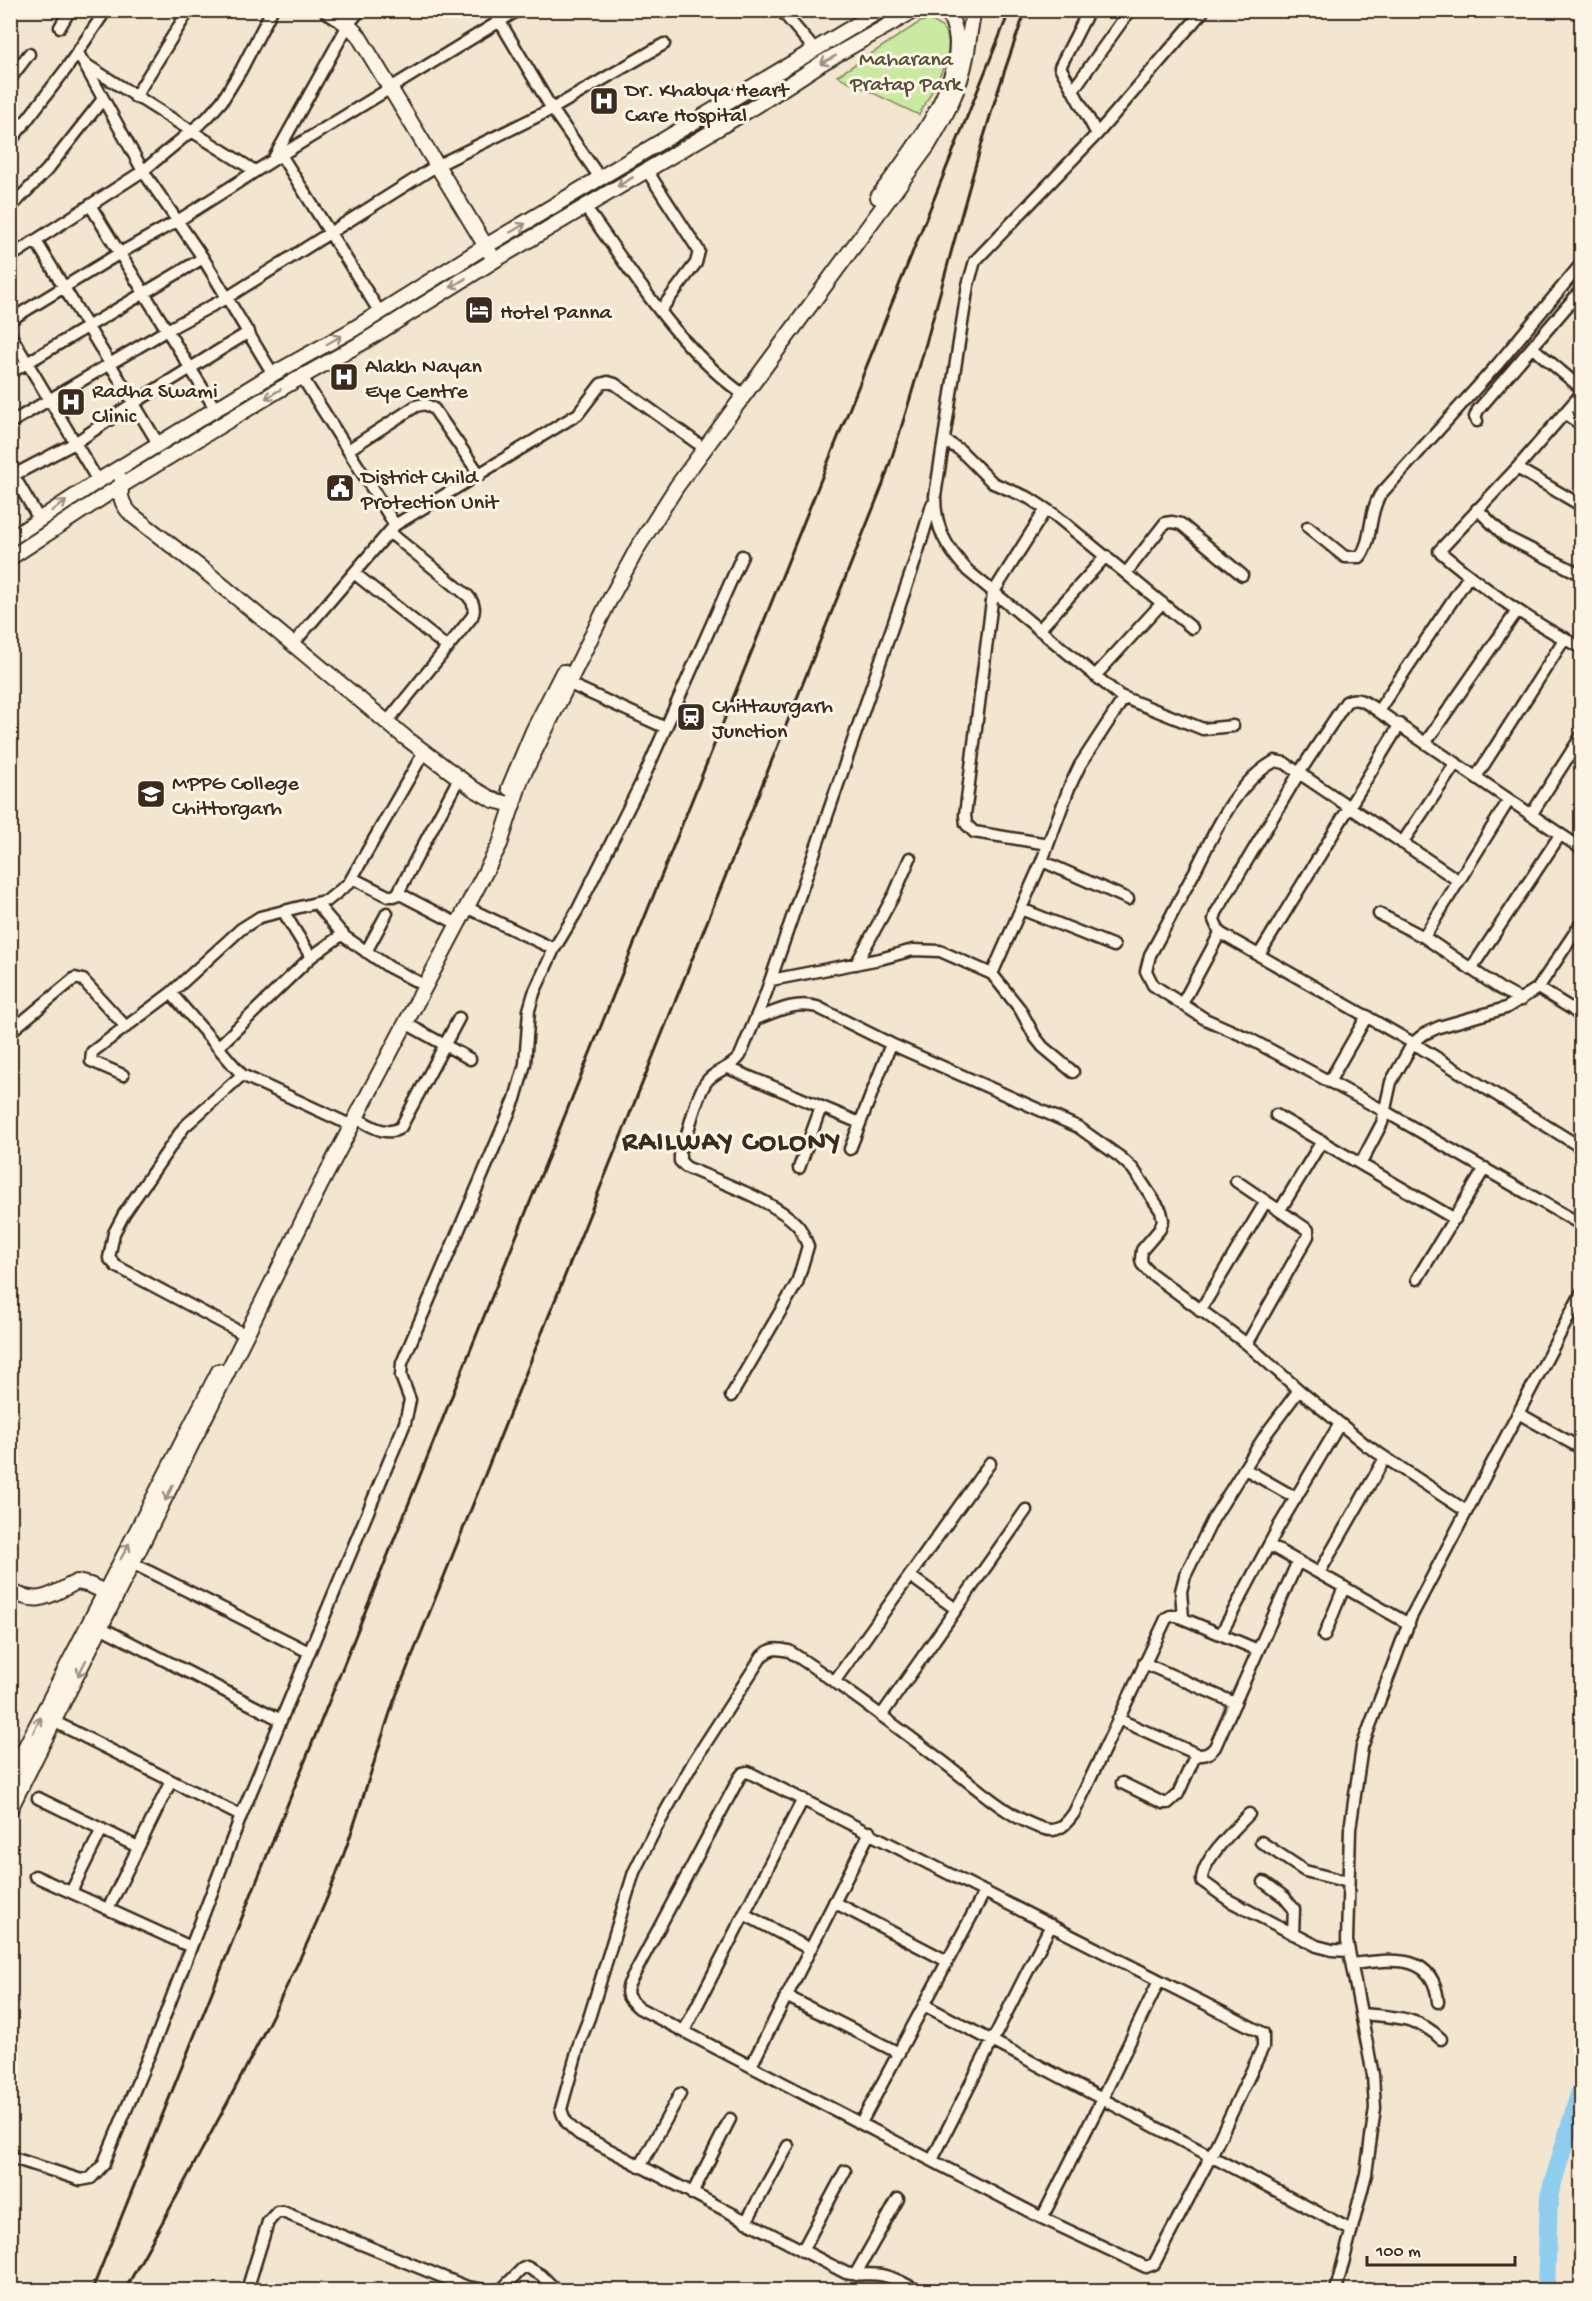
<svg xmlns="http://www.w3.org/2000/svg" width="1592" height="2301" viewBox="0 0 1592 2301" font-family="'Gochi Hand',sans-serif">
<style>
.green{fill:#cbeaa1;stroke:#838a60;stroke-width:1.5}
.lines{fill:none;stroke-linecap:round;stroke-linejoin:round}
.river{stroke:#8fcdef;stroke-width:18}
.street-casing{stroke:#3b2a1e;stroke-width:15}
.secondary-casing{stroke:#3b2a1e;stroke-width:18}
.street{stroke:#fcf5e5;stroke-width:10}
.secondary{stroke:#fcf5e5;stroke-width:14}
.rail{stroke:#3b2a1e;stroke-width:3}
.oneway{stroke:#9c9082}
.labels{text-anchor:middle;stroke-width:6;stroke-linejoin:round;paint-order:stroke}
.park-label{font-size:22px;fill:#585038;stroke:#fcf5e5}
.poi-label{font-size:22px;fill:#3b2a1e;stroke:#fcf5e5;text-anchor:start}
.district-label{font-size:28px;font-weight:bold;letter-spacing:1.5px;fill:#3b2a1e;stroke:#fcf5e5}
</style>
<rect width="100%" height="100%" fill="#f2e6d1"/>
<filter id="ink" filterUnits="userSpaceOnUse"><feTurbulence type="fractalNoise" baseFrequency=".0167" numOctaves="2"/><feDisplacementMap in="SourceGraphic" scale="12" xChannelSelector="R" yChannelSelector="G"/><feConvolveMatrix kernelMatrix="1 2 1 2 8 2 1 2 1" color-interpolation-filters="sRGB"/></filter>
<g filter="url(#ink)">
<path class="green" d="M928 20C973 32 931 91 919 115L837 76 920 22Z"/>
<g class="lines">
<path class="river" d="M1546 2290 1549 2196 1582 2084"/>
<g class="street-casing">
<path id="street" d="M493 10 552 109 600 178
M781 10 814 49
M1089 10 1060 67 1097 134 975 261 968 285 935 496C935 529 946 547 968 571L1120 696 1203 729 1233 726
M60 27 70 10
M78 53 143 171 203 258 273 374
M85 64 255 171
M10 79 29 54
M1073 90 1130 10
M135 97 189 10
M10 117 23 126
M1097 134 1204 10
M10 142 66 69 106 10
M281 155 379 311
M274 158 348 25 360 10
M646 169 699 251 696 263 660 311
M90 205 216 410
M585 207C633 273 676 346 744 395
M10 208 47 170 103 99
M36 241 159 445
M10 257 143 171 207 118 222 101 241 70 272 10
M10 320 120 253 179 220 281 155 518 10
M10 334 98 481
M1532 347 1582 389
M10 373 203 258
M302 377 395 525
M1582 393 1517 468 1439 551C1483 588 1529 622 1582 648
M1564 413 1582 425
M1477 421 1475 417 1478 410 1582 289
M10 423 167 330 228 297 436 166 552 109 664 44
M944 440 960 450 993 483 1029 498 1055 515 1192 628
M348 450 416 406 425 404 434 409 480 475
M1517 468 1582 506
M11 471 39 519
M10 477 75 443 134 403 249 332
M1046 509 993 593 965 815 966 824 974 832 1048 844
M1477 509 1506 537 1582 575
M1308 527 1345 557H1360C1373 540 1368 514 1380 495L1497 365 1582 263
M354 573 448 648
M1126 573 1165 523 1172 522 1181 524 1242 575
M1469 576 1378 711 1582 849
M1039 630 1106 556
M293 644 395 525 578 414 601 384 608 382 615 384 697 443
M1095 676 1162 603
M563 681 666 728
M1378 711C1368 704 1358 695 1346 702L1299 773 1285 763 1275 761C1235 783 1214 834 1194 873 1179 900 1165 928 1150 955L1146 971 1153 985 1205 1019 1248 1038 1386 1112 1582 1225
M387 722 472 617C476 609 474 603 468 596L389 532
M1426 742 1517 611
M1476 777 1565 638
M1531 815 1582 735
M1402 843 1456 763
M1042 861 1128 899
M352 878 388 896H394L398 893 452 921
M1459 881 1299 773 1216 913 1214 920 1220 933 1413 1043 1582 1148
M398 893 459 778
M317 904 345 937 389 967 420 983
M468 908 554 949
M1021 909 1114 946
M1379 914 1424 937 1499 988 1521 1000
M1582 922 1538 988 1572 1009 1582 1018
M1424 937 1509 800
M366 952 387 913
M1259 955 1400 724
M311 957 343 934
M856 964 895 893 910 858
M1471 969 1560 835
M992 974 1042 861 1069 788 1080 765 1124 698
M771 980 880 959 913 950 940 951 992 974 1020 1009 1035 1037 1043 1047 1073 1072
M1182 1004 1220 933
M756 1019C777 1011 795 1001 817 1007L891 1044 1078 1127 1120 1157 1133 1169 1161 1211 1163 1220 1160 1229 1142 1250 1141 1259 1142 1264 1149 1272 1247 1344 1299 1390 1366 1445 1466 1511
M407 1024 470 1059
M10 1032 75 978 83 980 126 1027
M218 1047 311 957 283 911
M728 1068 860 1123
M123 1075 91 1061 92 1052 171 993
M1329 1082 1367 1016
M1276 1115 1455 1219
M356 1118C370 1125 387 1138 401 1127L459 1018
M346 1123 242 1075 171 993 241 929 260 917 328 900 349 883 424 752
M684 1145C689 1129 697 1093 707 1081 716 1070 731 1069 740 1056L766 993 914 564 932 505
M850 1149 891 1044
M680 1155V1161L686 1167C717 1181 776 1201 798 1226 803 1232 805 1239 808 1246L797 1283 731 1396
M1361 1163 1382 1123 1391 1082 1413 1043 1424 1034 1439 1027 1506 1008 1538 988
M799 1168 821 1107
M1236 1181 1308 1230V1236L1247 1344
M1280 1210 1322 1141
M1417 1279 1485 1168
M1200 1311 1266 1201
M240 1332 116 1266 109 1258 114 1233 124 1214 184 1127 242 1075
M1518 1413 1582 1449
M1245 1469 1296 1498
M1269 1545 1409 1624
M134 1564 309 1652
M1319 1573 1385 1458
M910 1576 956 1609
M1183 1618 1181 1591 1185 1576 1213 1519 1266 1434 1299 1390
M102 1628 281 1720
M1221 1634 1279 1526 1339 1425
M1324 1636 1344 1587
M1144 1663 1235 1703
M834 1682 990 1463
M881 1716 1026 1510
M1118 1719 1199 1755C1207 1755 1210 1753 1215 1747L1298 1561
M55 1722 241 1816
M748 1772 1263 2033V2047L1211 2156 1154 2264 1146 2267 1042 2218 639 2008C630 2000 624 1996 629 1984L739 1778 743 1773Z
M1122 1783 1163 1803H1168L1178 1794 1196 1754
M38 1798 138 1847
M1249 1814C1236 1828 1201 1860 1202 1881L1230 1901 1317 1946 1332 1950 1349 1951
M1261 1842 1305 1871 1348 1882
M35 1876 191 1947
M1264 1882 1284 1897 1294 1909 1293 1934
M71 1892 102 1829
M834 1902 947 1961
M108 1909 171 1781
M744 1914 810 1949
M1352 1964C1390 1960 1434 1951 1438 2002
M786 1996 899 2053
M924 2005 1351 2230
M1362 2014C1393 2017 1418 2016 1441 2039
M684 2031 803 1799
M751 2066 870 1832
M861 2123 985 1891
M10 2157 81 2180 91 2178 103 2165 159 2031 241 1816 405 1423 410 1400 401 1376 402 1363 515 1099 525 1064 529 1010 534 993 554 949 577 911 643 779 742 556
M932 2160 1051 1925
M640 2167 680 2094
M692 2194 730 2119
M1042 2218 1102 2099 1159 1981
M746 2222 788 2146
M802 2251 845 2171
M855 2275 898 2199
M247 2290 268 2222 277 2212H283L467 2287 484 2290
M496 2290H501L522 2269 527 2267 541 2275 556 2290
M917 2290C905 2284 894 2277 881 2275 869 2273 857 2276 846 2273L579 2134C569 2126 564 2121 561 2109L580 2041 589 2018 634 1872 655 1830 694 1761 762 1656C771 1648 777 1648 789 1651 840 1684 889 1721 938 1758 967 1779 1011 1821 1045 1829 1059 1833 1066 1824 1074 1813L1166 1619 1170 1616H1177L1258 1650
M1336 2290 1366 2174 1375 2108 1373 2075 1347 1941 1350 1829 1362 1747 1411 1617 1582 1292"/>
</g>
<g class="secondary-casing">
<path id="secondary" d="M326 10 348 25 358 35 490 253
M878 197C908 157 958 94 957 42 957 31 952 21 948 10
M122 480C119 496 121 504 132 515L206 572 406 738 474 789 493 800 513 805
M10 539 98 481 273 374 352 330 486 246 881 10
M10 558 106 495 282 388 360 344 495 260 759 104 822 63 915 10
M509 788 533 731 563 672
M10 1591C42 1607 50 1594 77 1582L90 1585 111 1595
M10 1777 219 1371
M10 1809 321 1184 500 844 521 779 608 603 638 547 677 486 927 147C944 119 960 89 966 57 969 42 970 26 974 10"/>
</g>
<use href="#street" class="street"/>
<use href="#secondary" class="secondary"/>
<path class="rail" d="M92 2290 1010 10
M125 2290C193 2166 264 2042 321 1912 351 1844 370 1771 394 1701L883 484C936 328 968 165 1026 10"/>
</g>
<defs><path id="oneway-shaft" d="M-6 0H5M1.5-3L5.5 0L1.5 3" fill="none" stroke-width="1.6" stroke-linecap="round" stroke-linejoin="round" transform="scale(1.5)"/></defs>
<g class="oneway">
<use href="#oneway-shaft" transform="translate(828 60) rotate(151)"/>
<use href="#oneway-shaft" transform="translate(625 182) rotate(149)"/>
<use href="#oneway-shaft" transform="translate(518 228) rotate(-30)"/>
<use href="#oneway-shaft" transform="translate(458 283) rotate(149)"/>
<use href="#oneway-shaft" transform="translate(334 340) rotate(-30)"/>
<use href="#oneway-shaft" transform="translate(273 394) rotate(148)"/>
<use href="#oneway-shaft" transform="translate(59 506) rotate(-33)"/>
<use href="#oneway-shaft" transform="translate(169 1493) rotate(116)"/>
<use href="#oneway-shaft" transform="translate(125 1551) rotate(-62)"/>
<use href="#oneway-shaft" transform="translate(82 1668) rotate(117)"/>
<use href="#oneway-shaft" transform="translate(37 1725) rotate(-63)"/>
</g>
</g>
<defs>
<g id="hospital-square" transform="scale(1.5)"><rect x="-9" y="-9" width="18" height="18" rx="4" fill="#3b2a1e" stroke="#fcf5e5"/><path d="M-5-5h3v3.5h4V-5h3V5h-3V1.5h-4V5h-3Z" fill="#fff"/></g>
<g id="hotel-square" transform="scale(1.5)"><rect x="-9" y="-9" width="18" height="18" rx="4" fill="#3b2a1e" stroke="#fcf5e5"/><path d="M-6-4.5h1.5V1H6V5H4.5V3h-9V5H-6ZM-4 0a1.8 1.8 0 1 1 3.6 0ZM.5 0V-2.5h3Q6-2.5 6 0Z" fill="#fff"/></g>
<g id="civic-square" transform="scale(1.5)"><rect x="-9" y="-9" width="18" height="18" rx="4" fill="#3b2a1e" stroke="#fcf5e5"/><path d="M-.6-6.5H3V-4.5H.6V-3L4-1V1h2V6H-6V1h2V-1L-.6-3ZM-1.2 2.5V6h2.4V2.5Z" fill="#fff"/></g>
<g id="station-square" transform="scale(1.5)"><rect x="-9" y="-9" width="18" height="18" rx="4" fill="#3b2a1e" stroke="#fcf5e5"/><path d="M-3-6H3Q5-6 5-4V2Q5 4 3 4L4.5 6H3L1.5 4h-3L-3 6H-4.5L-3 4Q-5 4-5 2V-4Q-5-6-3-6ZM-3.5-4v3h7v-3ZM-3.5 1v1.5H-2V1ZM2 1v1.5H3.5V1Z" fill="#fff"/></g>
<g id="university-square" transform="scale(1.5)"><rect x="-9" y="-9" width="18" height="18" rx="4" fill="#3b2a1e" stroke="#fcf5e5"/><path d="M0-5L7-2L0 1L-7-2ZM-4 1L0 2.5L4 1V4Q0 6-4 4Z" fill="#fff"/></g>
</defs>
<g fill-rule="evenodd">
<use href="#hospital-square" x="604" y="101"/>
<use href="#hotel-square" x="479" y="310"/>
<use href="#hospital-square" x="344" y="377"/>
<use href="#hospital-square" x="71" y="402"/>
<use href="#civic-square" x="340" y="488"/>
<use href="#station-square" x="691" y="717"/>
<use href="#university-square" x="151" y="794"/>
</g>
<g class="labels">
<g class="park-label">
<text x="906" y="65">Maharana<tspan x="906" dy="25">Pratap Park</tspan></text>
</g>
<g class="poi-label">
<text x="625" y="96">Dr. Khabya Heart<tspan x="625" dy="25">Care Hospital</tspan></text>
<text x="500" y="318">Hotel Panna</text>
<text x="365" y="372">Alakh Nayan<tspan x="365" dy="25">Eye Centre</tspan></text>
<text x="92" y="397">Radha Swami<tspan x="92" dy="25">Clinic</tspan></text>
<text x="361" y="483">District Child<tspan x="361" dy="25">Protection Unit</tspan></text>
<text x="712" y="712">Chittaurgarh<tspan x="712" dy="25">Junction</tspan></text>
<text x="172" y="789">MPPG College<tspan x="172" dy="25">Chittorgarh</tspan></text>
</g>
<g class="district-label">
<text x="732" y="1149">RAILWAY COLONY</text>
</g>
</g>
<rect width="1592" height="2301" fill="none" stroke="#fcf5e5" stroke-width="36"/>
<rect x="18" y="18" width="1556" height="2265" fill="none" stroke="#3b2a1e" stroke-width="2" filter="url(#ink)"/>
<path d="M1367 2256v9h148v-9" fill="none" stroke="#3b2a1e" stroke-width="3"/>
<text x="1376" y="2256" font-size="18" fill="#3b2a1e" stroke="#fcf5e5" stroke-width="4.5" paint-order="stroke">100 m</text>
</svg>
